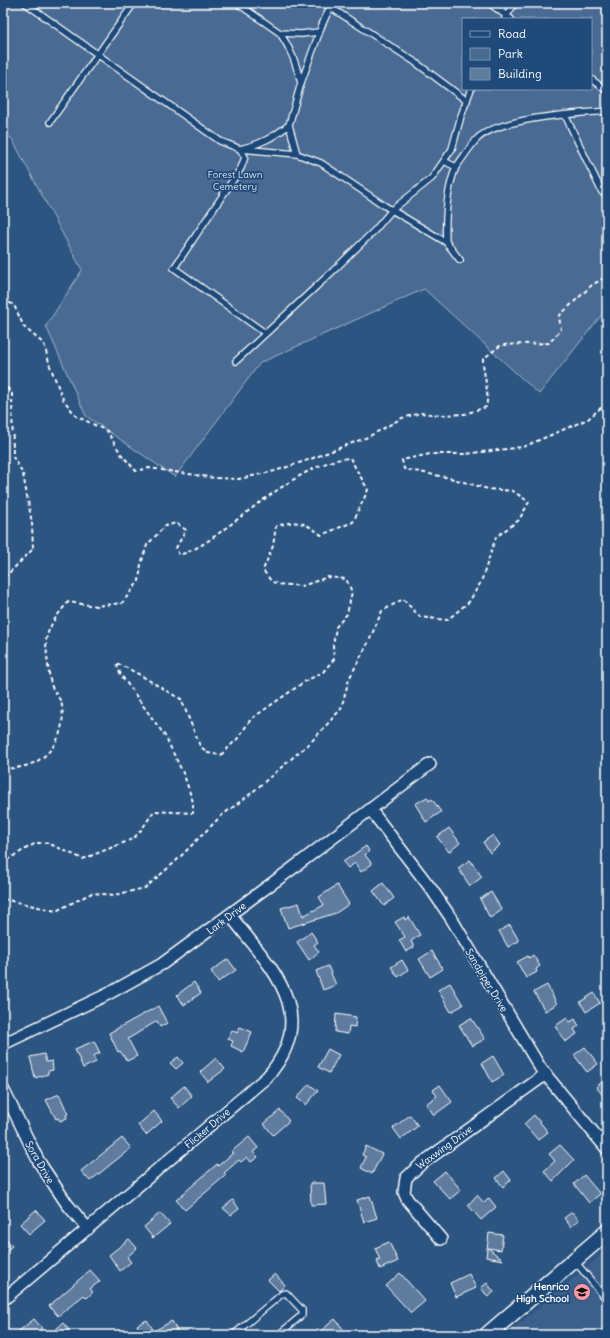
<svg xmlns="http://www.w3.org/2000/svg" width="610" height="1338" viewBox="0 0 610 1338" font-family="Delius,sans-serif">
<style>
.built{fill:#3b618b}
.green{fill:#486b92;stroke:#a4b5c8;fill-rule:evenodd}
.building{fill:#5e7c9f;stroke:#fff}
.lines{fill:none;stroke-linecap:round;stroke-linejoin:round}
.service-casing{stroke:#fff;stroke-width:8}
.minor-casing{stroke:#fff;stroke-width:14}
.secondary-casing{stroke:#fff;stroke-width:18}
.path{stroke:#fff;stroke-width:2;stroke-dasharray:4 3;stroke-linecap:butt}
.service{stroke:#1f4a7a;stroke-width:5.5}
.minor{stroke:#1f4a7a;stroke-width:11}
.secondary{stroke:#1f4a7a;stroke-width:15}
.labels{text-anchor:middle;stroke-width:3.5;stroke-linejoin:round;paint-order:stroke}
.park-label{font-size:10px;fill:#dae1e9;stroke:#1f4a7a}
.street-label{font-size:10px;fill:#fff;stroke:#1f4a7a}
.poi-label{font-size:10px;font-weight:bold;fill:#fff;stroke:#1f4a7a;text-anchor:end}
</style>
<rect width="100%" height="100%" fill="#2c5582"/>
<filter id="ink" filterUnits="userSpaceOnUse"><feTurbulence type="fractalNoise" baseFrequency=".025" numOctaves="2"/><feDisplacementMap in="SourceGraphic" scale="8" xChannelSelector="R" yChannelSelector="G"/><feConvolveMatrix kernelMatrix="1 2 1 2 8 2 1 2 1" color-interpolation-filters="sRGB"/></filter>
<g filter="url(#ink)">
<path class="built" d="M607 1250V1335H506Z"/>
<path class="green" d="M3 3H607V308L539 394 424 289 260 363 175 477 86 416 46 326 82 270 12 139 3 132ZM463 19H591V89H463Z"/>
<path class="building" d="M427 797 429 801 432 799 441 812 426 822 415 804Z
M449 828 460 843 449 852 437 837Z
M493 835 500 845 490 853 483 842Z
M366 846 369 851 365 855 372 864 361 872 355 863 348 868 343 862Z
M470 860 482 877 470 886 458 868Z
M383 883 394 898 384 906 373 891Z
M337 885 349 904 336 913 288 928 281 908 299 903 303 916 324 905 319 897Z
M491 892 502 910 490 918 480 899Z
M404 917 405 920 409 917 420 935 411 941 414 947 406 952 399 940 405 937 395 922Z
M510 925 519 941 508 947 499 931Z
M311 932 318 942 314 945 319 952 309 960 297 942Z
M432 951 443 969 430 977 419 959Z
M533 955 540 966 536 969 537 972 526 978 517 962 528 956 529 958Z
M228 959 236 970 218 982 211 971Z
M402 960 408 970 398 977 391 967Z
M328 966 336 985 323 990 316 971Z
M194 982 201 993 184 1005 177 995Z
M450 983 463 1005 451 1012 438 990Z
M547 985 557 1004 545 1011 534 992Z
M594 993 600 1003 586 1012 580 1002Z
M158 1006 167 1023 160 1027 157 1021 128 1039 137 1056 127 1061 120 1051 118 1052 109 1033Z
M336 1014 356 1017 355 1027 349 1026 348 1034 335 1032Z
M471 1018 485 1039 472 1046 459 1025Z
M567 1018 570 1022 575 1019 579 1026 574 1029 577 1034 565 1042 555 1026Z
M240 1027 252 1032 243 1052 231 1046 233 1041 228 1039 232 1030 237 1033Z
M94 1041 100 1053 93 1056 96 1062 83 1068 75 1049Z
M585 1047 598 1064 587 1072 574 1055Z
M328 1049 339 1055 329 1073 318 1067Z
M44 1054 46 1062 52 1061 53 1070 48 1071V1074L35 1078 30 1057Z
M493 1056 504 1075 492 1082 482 1063Z
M178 1057 183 1063 176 1069 170 1063Z
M216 1058 225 1069 208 1082 200 1072Z
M607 1078V1100L596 1087Z
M309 1084 318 1091 306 1105 297 1098Z
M440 1085 452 1102 434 1115 426 1104 437 1096 433 1090Z
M184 1086 192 1096 179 1108 170 1098Z
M59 1094 68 1114 66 1115 67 1118 60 1121 58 1118 56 1119 46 1100Z
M280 1110 289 1121 273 1135 264 1124Z
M154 1111 162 1121 146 1135 138 1125Z
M410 1115 418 1126 401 1139 393 1128Z
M534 1115 548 1132 538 1140 524 1124Z
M249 1137 258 1148 253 1152 258 1157 251 1162 247 1157 241 1162 239 1160 224 1173 226 1175 185 1210 176 1200 217 1164 218 1166 233 1153 231 1152Z
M122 1138 131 1148 90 1181 81 1171Z
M560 1145 574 1160 553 1181 544 1171 555 1161 549 1154Z
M366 1146 382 1154 372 1174 361 1168 366 1157 362 1155Z
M445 1171 461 1190 450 1199 433 1181Z
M504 1171 511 1180 503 1187 496 1178Z
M584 1175 600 1194 589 1203 574 1184Z
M310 1183H324L326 1204 311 1205Z
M477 1195 484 1203 489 1198 496 1207 481 1220 468 1205Z
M370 1196 377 1218 364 1222 357 1200Z
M233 1200 239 1209 231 1215 223 1208Z
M36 1210 45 1220 29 1234 20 1224Z
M572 1212 579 1220 571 1227 564 1218Z
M160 1213 170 1224 153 1238 144 1227Z
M489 1233 503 1235 501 1250 488 1248 503 1260 486 1257Z
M3 1235 12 1246 3 1254Z
M129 1239 137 1248 127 1257 131 1262 120 1271 109 1255Z
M389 1242 398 1261 380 1269 377 1261 380 1260 375 1248Z
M90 1270 100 1281 90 1289 93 1292 87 1298 84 1295 58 1316 49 1306Z
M400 1273 425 1301 411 1313 386 1286Z
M275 1274 285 1285 279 1291 268 1280Z
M469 1274 476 1288 456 1297 450 1283Z
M487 1283 494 1292 488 1297 481 1288Z
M34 1319 42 1328 34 1335H14Z
M335 1319 348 1335H316Z
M147 1320 154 1331 172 1321 178 1333 173 1335H142L137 1325Z
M63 1323 70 1331 65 1335H59L55 1330Z"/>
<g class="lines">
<g class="service-casing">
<path id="service" d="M25 3 220 141 240 149 297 154 321 163 385 206 446 242 460 260
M237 3 280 33 301 34 319 32
M489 3 511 19
M330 7 415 62 467 101
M505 18 515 3
M280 33C291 49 296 64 301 83
M591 79 607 91
M565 115 602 192
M50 122 134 3
M297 154 289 125 301 83 322 25 332 3
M444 161 456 167C463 158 470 146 478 138 501 117 576 114 607 111
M446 242C445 217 446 191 456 167
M265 333 174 268 241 168 245 157 240 149C261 144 272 138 289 125
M236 361 333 271 375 230 392 210 432 178 452 149 461 116 471 89
M574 1260 607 1300
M233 1335 282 1294 286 1293 302 1310V1315L278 1335"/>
</g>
<g class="minor-casing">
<path id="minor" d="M370 809 432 890 451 918 541 1069 607 1149
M3 1044 108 994 162 964 289 871 430 764
M3 1089 39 1162 67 1204 88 1229
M441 1239 407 1199 404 1192 406 1178 421 1164 546 1074
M3 1300 267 1077C323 1014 269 966 230 915"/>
</g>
<g class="secondary-casing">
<path id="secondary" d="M487 1335 607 1232"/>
</g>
<path class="path" d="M3 299 14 305 24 327 44 344 50 366 63 399 76 416 107 431 121 454 136 471 149 468 215 478 239 479 275 471 308 460 368 437 402 418 421 413 440 415 465 414 486 407C490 391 483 375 483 359L501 345 549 343 561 330 559 316 592 285 607 276
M3 382 12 394 13 457 23 474 32 523 33 549 7 575H3
M3 768C41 771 67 743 62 706 61 698 53 692 51 684 49 677 46 649 46 642 47 627 59 613 68 602L96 606 122 603 139 581 141 564 147 545 165 526 176 523 186 530 176 548 179 555C200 549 216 535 234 522 263 500 314 459 350 458L368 490 353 522 321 535C304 521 297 520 276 526L273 546 263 570 271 581 277 584 302 586 328 577 346 579 352 592 347 614 336 627 333 646 334 659 323 672 304 682 251 719 238 738 221 755 208 753 200 746 181 699C158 687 140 673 116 663L121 675 165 736 184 775 193 802V813L154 811 142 829 133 839 83 859 48 843H36L3 862
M3 899 56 911 92 893 114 895 145 888 175 862 221 816 249 795 311 742 341 709 349 679 369 641 382 611 403 599 420 617 447 620 469 602 481 582 496 537 519 520 529 502 513 491 488 489 450 478 404 469 402 460 430 454H465L523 447 588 419 604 405 607 372"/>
<use href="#service" class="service"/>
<use href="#minor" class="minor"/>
<use href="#secondary" class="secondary"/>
</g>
</g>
<defs>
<g id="school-disc" transform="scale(0.9)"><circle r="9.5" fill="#ff9aa2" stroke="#1f4a7a"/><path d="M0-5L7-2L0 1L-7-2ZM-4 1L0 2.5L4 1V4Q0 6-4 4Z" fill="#111"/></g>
</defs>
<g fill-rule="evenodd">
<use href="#school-disc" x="582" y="1292"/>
</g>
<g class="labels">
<g class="park-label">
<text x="235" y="178">Forest Lawn<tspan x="235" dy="12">Cemetery</tspan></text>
</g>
<g class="street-label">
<text transform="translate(226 918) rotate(-37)" y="4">Lark Drive</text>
<text transform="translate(487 980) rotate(59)" y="4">Sandpiper Drive</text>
<text transform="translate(207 1128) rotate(-40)" y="4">Flicker Drive</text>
<text transform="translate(444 1147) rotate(-36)" y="4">Waxwing Drive</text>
<text transform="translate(40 1162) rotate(60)" y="4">Sora Drive</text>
</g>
<g class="poi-label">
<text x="569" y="1290">Henrico<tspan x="569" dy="12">High School</tspan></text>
</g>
</g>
<rect width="610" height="1338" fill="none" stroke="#1f4a7a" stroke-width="16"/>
<rect x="8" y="8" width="594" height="1322" fill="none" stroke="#fff" stroke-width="1.5" filter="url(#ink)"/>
<rect x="462" y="18" width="130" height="72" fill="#1f4a7a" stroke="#7992af"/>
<rect x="470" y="31" width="20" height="6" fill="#1f4a7a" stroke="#7992af"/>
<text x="498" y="38" font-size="12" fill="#ffffff">Road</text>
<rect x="470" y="48" width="20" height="12" fill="#486b92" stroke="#7992af"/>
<text x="498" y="58" font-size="12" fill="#ffffff">Park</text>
<rect x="470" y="68" width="20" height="12" fill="#5e7c9f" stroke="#7992af"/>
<text x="498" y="78" font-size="12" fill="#ffffff">Building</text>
</svg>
